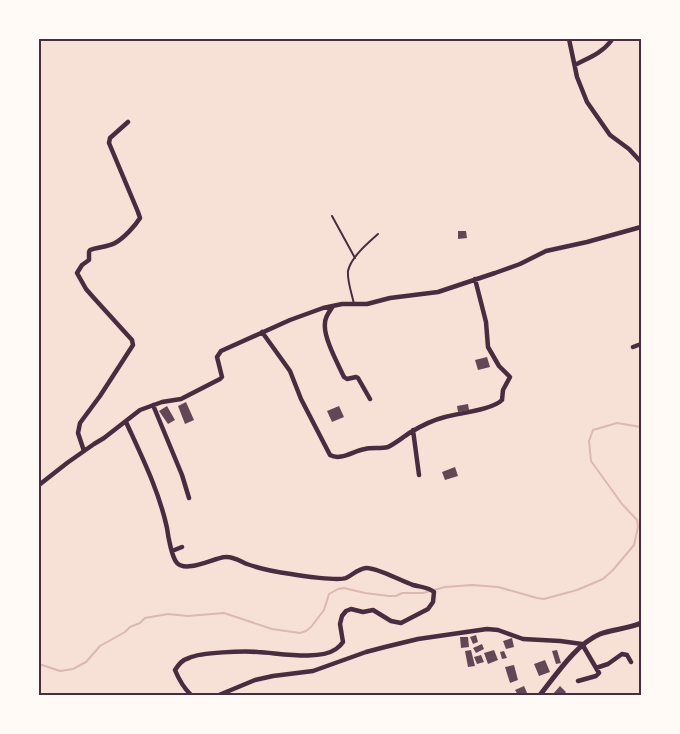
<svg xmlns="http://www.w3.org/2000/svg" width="680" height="734" viewBox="0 0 680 734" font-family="'Titillium Web',sans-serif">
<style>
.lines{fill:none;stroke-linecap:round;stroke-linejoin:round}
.stream{stroke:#dcb8b0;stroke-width:2}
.building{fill:#644757}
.service{stroke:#4a2c40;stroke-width:2}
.minor{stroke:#4a2c40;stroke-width:4.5}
.tertiary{stroke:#4a2c40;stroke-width:5}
.neatline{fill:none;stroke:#4a2c40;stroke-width:2}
</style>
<rect width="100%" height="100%" fill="#f7e1d7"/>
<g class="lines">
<path class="stream" d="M39 664 60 671 73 669 86 662 100 646 125 632 130 627 140 623 145 618 168 614 188 616 224 613 272 629 300 633 306 631 311 627 324 610 329 594 338 589 344 588 365 593 389 596H396L402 593H423L445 587 472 585 498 587 537 598 544 599 577 590 603 579 613 570 634 545 638 527 637 520 622 504 591 461 589 441 593 430 617 423 641 427"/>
</g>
<path class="building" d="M458 231H466L467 238 458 239Z
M487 357 490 367 478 370 475 360Z
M186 402 194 420 185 424 178 406Z
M468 404 469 410 458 412 457 406Z
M167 406 175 420 168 424 159 411Z
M339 406 344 417 332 422 327 411Z
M455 467 458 476 445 480 442 472Z
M476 635 478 642 473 644 470 637Z
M460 637H468L469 647 461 648Z
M512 638 514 647 506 649 503 641Z
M482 644 484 649 476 653 473 648Z
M471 650 475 666 468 667 465 651Z
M494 650 498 660 488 664 484 653Z
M557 650 561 663 556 664 552 651Z
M504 651 507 658 502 659 500 652Z
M481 655 484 662 477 664 474 657Z
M545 660 550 672 539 676 534 664Z
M514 665 518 680 510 683 505 667Z
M524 686 528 695H518L515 690Z
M560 686 566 692 563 695H554L553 694Z"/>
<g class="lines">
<path class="service" d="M332 216 355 258
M354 304C352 294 347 281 348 271 351 257 368 243 378 234"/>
<path class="minor" d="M569 39 577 77 587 102 610 135 629 149 641 162
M575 65C588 58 602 53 611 41
M333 306C330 311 325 316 325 323 323 337 338 364 344 377L347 379 356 377 358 378 370 399
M262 332 290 371 301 399 330 455C341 461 353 451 365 449 372 447 380 449 388 447 396 443 403 437 411 432 421 426 433 420 445 417 459 413 492 410 502 400L503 390 510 377 499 366 488 347 486 322 475 279
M633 347 641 344
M153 405 182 475 189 498
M126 422C142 457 159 491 167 528 168 536 172 558 177 563 186 573 214 558 225 557 233 556 240 561 247 564 261 569 276 572 291 574 301 576 338 581 346 578 353 575 357 569 366 568 376 567 401 581 413 585 420 587 428 587 434 592L433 602 428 609 401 623 391 621 373 610 363 612 351 609 346 611 342 616 340 624 343 642C341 645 339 647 336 649 319 661 279 653 258 652 244 651 201 652 189 658 182 660 179 664 175 670 179 680 183 687 191 695
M413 430 419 475
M84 451 78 433 80 423 100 396 133 345 132 340 93 297 86 289 77 273 82 265 89 260V252L90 250C98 247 108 247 115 243 124 238 135 226 140 218L138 212 109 143 110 138 128 122
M39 485 67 463 94 444 104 438 140 410 162 402 181 399 220 379 222 377 217 357 221 351 290 320 323 308 342 304H367L390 298 438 292 495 273 520 264 546 251 587 242 641 227
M172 551 182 547
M596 668 608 664 622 654 627 655 631 662
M219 695 255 680 273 676 313 671 366 652 385 647 418 639 487 629 498 630 523 639 560 641 582 644 599 673 596 676 578 681"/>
<path class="tertiary" d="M540 695C556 675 576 644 600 634 613 629 628 629 641 623"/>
</g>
<rect width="680" height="734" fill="none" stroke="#fffaf5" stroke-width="81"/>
<rect x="40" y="40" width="600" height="654" class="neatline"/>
</svg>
